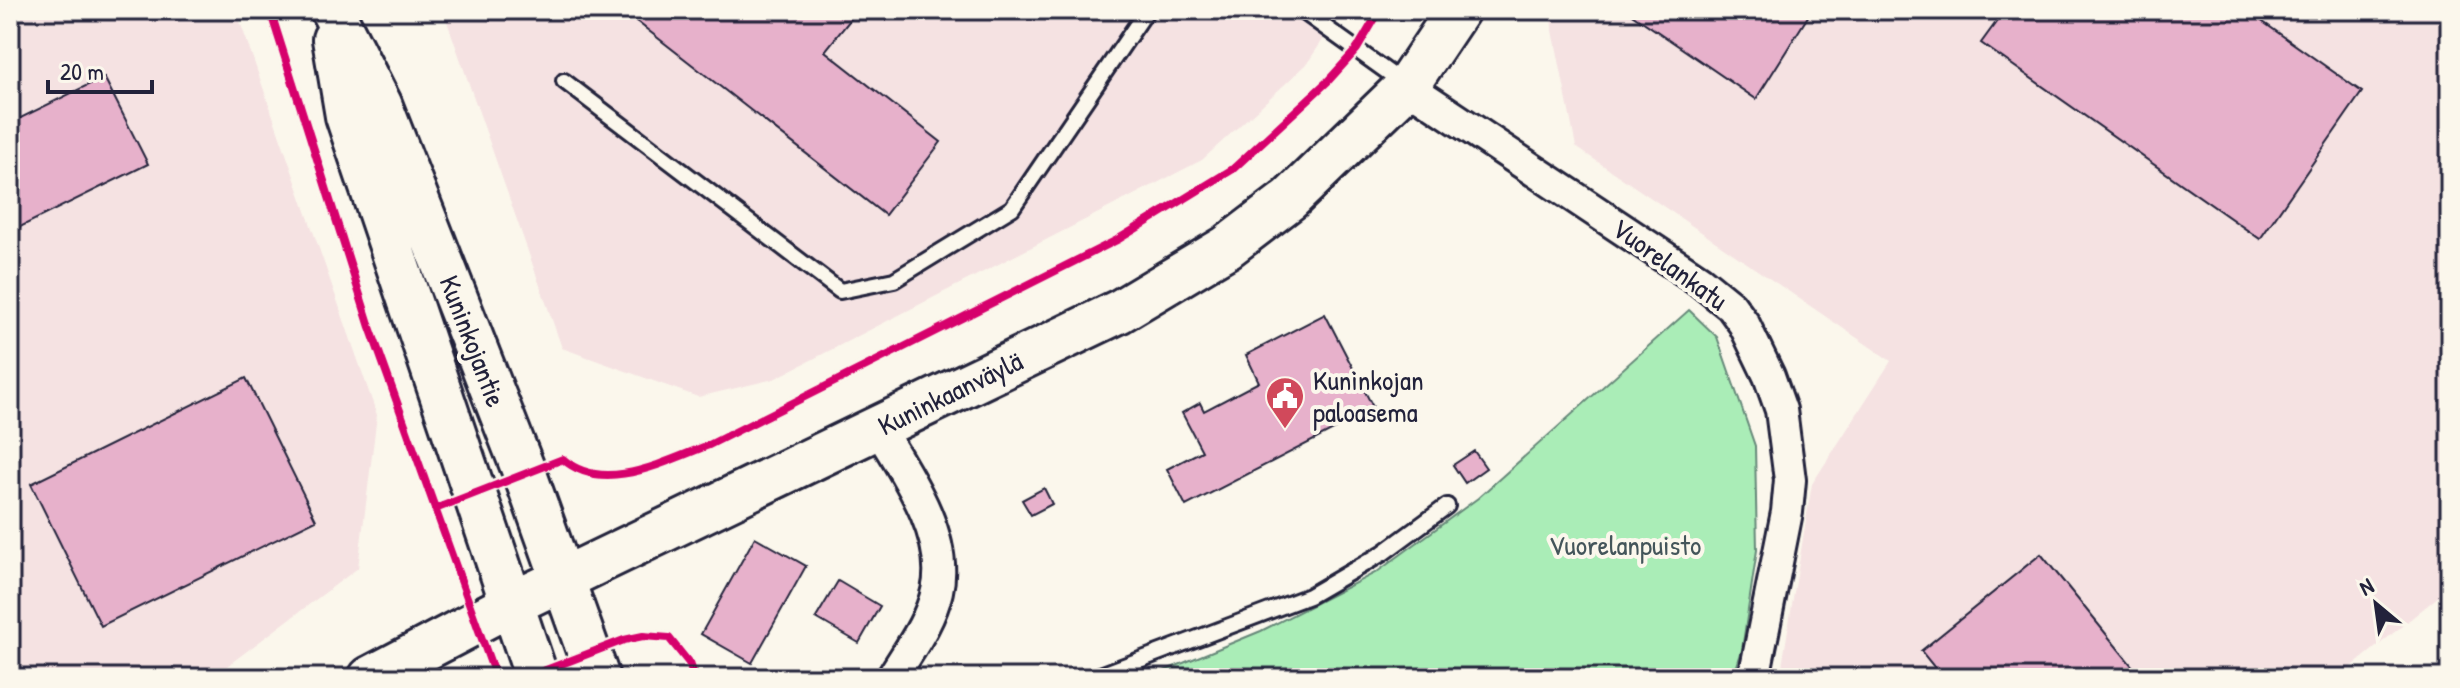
<svg xmlns="http://www.w3.org/2000/svg" width="2460" height="688" viewBox="0 0 2460 688" font-family="'Patrick Hand',sans-serif">
<style>
.built{fill:#f5e2e2}
.green{fill:#aaedb7;stroke:#668879;stroke-width:2}
.building{fill:#e7b1cb;stroke:#22223b;stroke-width:2}
.lines{fill:none;stroke-linecap:round;stroke-linejoin:round}
.lane-casing{stroke:#22223b;stroke-width:20}
.street-casing{stroke:#22223b;stroke-width:36}
.secondary-casing{stroke:#22223b;stroke-width:48}
.lane{stroke:#fbf7ec;stroke-width:14}
.street{stroke:#fbf7ec;stroke-width:30}
.secondary{stroke:#fbf7ec;stroke-width:42}
.cycleway-casing{stroke:#fbf7ec;stroke-width:13}
.cycleway{stroke:#d6006c;stroke-width:8}
.labels{text-anchor:middle;stroke-width:8;stroke-linejoin:round;paint-order:stroke}
.street-label{font-size:28px;fill:#22223b;stroke:#fbf7ec}
.poi-label{font-size:28px;fill:#22223b;stroke:#fbf7ec;text-anchor:start}
.park-label{font-size:28px;fill:#44555a;stroke:#fbf7ec}
</style>
<rect width="100%" height="100%" fill="#fbf7ec"/>
<filter id="ink" filterUnits="userSpaceOnUse"><feTurbulence type="fractalNoise" baseFrequency=".0125" numOctaves="2"/><feDisplacementMap in="SourceGraphic" scale="16" xChannelSelector="R" yChannelSelector="G"/><feConvolveMatrix kernelMatrix="1 2 1 2 8 2 1 2 1" color-interpolation-filters="sRGB"/></filter>
<g filter="url(#ink)">
<path class="built" d="M10 10H236L377 415 358 568 211 678H10Z
M443 10H1343L1306 65 1202 160 774 379 698 397 562 348Z
M1549 10H2450V587L2338 678H1780L1812 484 1891 361 1576 147Z"/>
<path class="green" d="M1689 310 1717 337 1755 446 1757 550 1742 650 1733 678H1147L1261 631 1377 572 1478 498Z"/>
<path class="building" d="M622 10H858L825 51 941 142 885 215Z
M1626 10H1812L1756 99Z
M2005 10H2246L2362 92 2260 239 1981 43Z
M104 77 148 164 10 232V123Z
M1325 314 1374 409 1186 506 1167 469 1202 451 1182 413 1200 403 1204 411 1259 382 1246 355Z
M246 378 316 520 101 626 31 484Z
M1474 451 1486 468 1465 483 1453 465Z
M1044 488 1052 504 1031 515 1022 500Z
M755 537 806 566 752 663 701 634Z
M2041 554 2142 678H1943L1921 651Z
M838 581 880 606 859 643 816 618Z"/>
<g class="lines">
<g class="lane-casing">
<path id="lane" d="M1301 10 1403 83
M564 81 840 291 894 280 1012 208 1147 10
M1092 678 1309 596 1383 553 1447 506"/>
</g>
<g class="street-casing">
<path id="street" d="M1407 86 1699 280 1731 306 1744 324 1769 376 1781 410 1790 480 1787 512 1754 678
M878 428C905 472 950 537 937 591 930 623 908 651 892 678"/>
</g>
<g class="secondary-casing">
<path id="secondary" d="M332 10 380 104 525 474 598 678
M334 39 347 116 537 678
M370 678 511 604 1120 311 1227 247 1290 199 1407 86 1458 10"/>
</g>
<use href="#lane" class="lane"/>
<use href="#street" class="street"/>
<use href="#secondary" class="secondary"/>
<g class="cycleway-casing">
<path id="cycleway" d="M270 10 370 327 496 678
M435 509 563 459C603 495 666 461 709 445L1117 240 1233 169 1328 81 1357 49 1380 10
M525 678 624 640 643 636 669 638 689 663 694 678"/>
</g>
<use href="#cycleway" class="cycleway"/>
</g>
</g>
<defs>
<g id="civic-pin" transform="scale(2)"><path d="M0 17L-7.5 6A9.5 9.5 0 1 1 7.5 6Z" fill="#d1495b" stroke="#fbf7ec"/><path d="M-.6-6.5H3V-4.5H.6V-3L4-1V1h2V6H-6V1h2V-1L-.6-3ZM-1.2 2.5V6h2.4V2.5Z" fill="#fff"/></g>
</defs>
<g fill-rule="evenodd">
<use href="#civic-pin" x="1285" y="396"/>
</g>
<g class="labels">
<g class="street-label">
<text transform="translate(1670 264) rotate(36)" y="10">Vuorelankatu</text>
<text transform="translate(473 341) rotate(69)" y="10">Kuninkojantie</text>
<text transform="translate(950 393) rotate(-26)" y="10">Kuninkaanväylä</text>
</g>
<g class="poi-label">
<text x="1313" y="390">Kuninkojan<tspan x="1313" dy="32">paloasema</tspan></text>
</g>
<g class="park-label">
<text x="1625" y="555">Vuorelanpuisto</text>
</g>
</g>
<rect width="2460" height="688" fill="none" stroke="#fbf7ec" stroke-width="40"/>
<rect x="20" y="20" width="2420" height="648" fill="none" stroke="#22223b" stroke-width="3" filter="url(#ink)"/>
<g transform="translate(2376 604) rotate(331)" stroke="#fbf7ec" stroke-width="6" paint-order="stroke">
<path d="M0-6L14 30L0 20L-14 30Z" fill="#22223b"/>
<text y="-12" font-size="22" font-weight="bold" text-anchor="middle" fill="#22223b">N</text>
</g>
<path d="M48 80v12h104v-12" fill="none" stroke="#22223b" stroke-width="4"/>
<text x="60" y="80" font-size="24" fill="#22223b" stroke="#fbf7ec" stroke-width="6" paint-order="stroke">20 m</text>
</svg>
